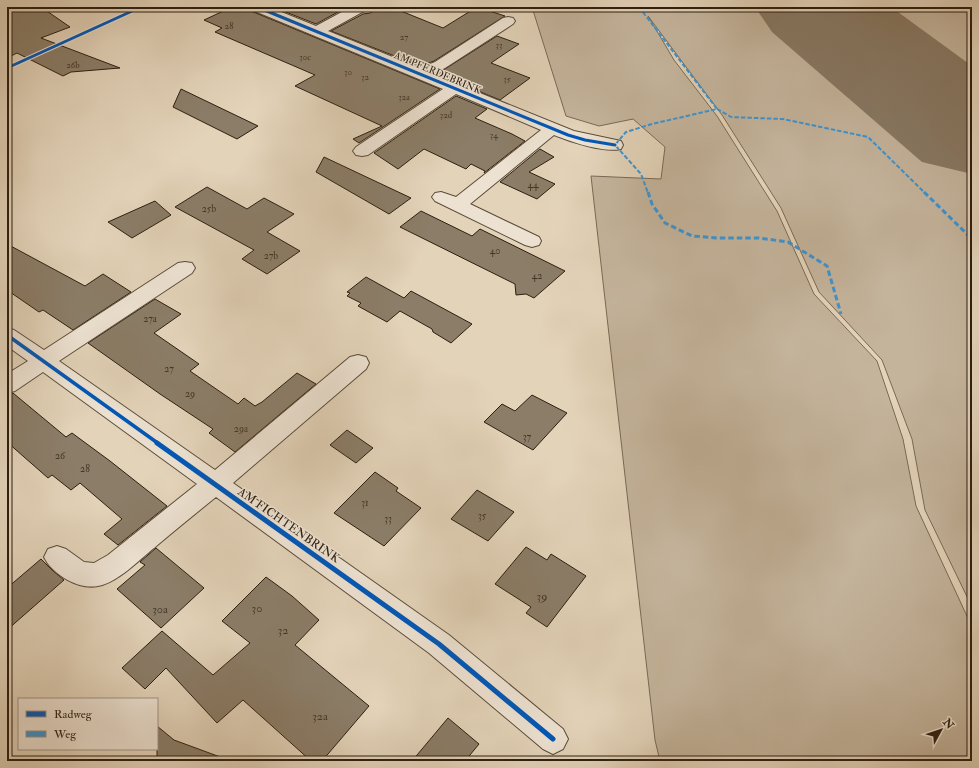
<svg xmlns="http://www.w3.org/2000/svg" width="979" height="768" viewBox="0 0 979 768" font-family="'IM FELL Double Pica',serif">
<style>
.green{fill:#c4b49c;stroke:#786a56}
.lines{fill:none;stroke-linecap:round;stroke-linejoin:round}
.runway{fill:#887964;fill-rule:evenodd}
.building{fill:#8b7d68;stroke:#2c1f10}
.minor-casing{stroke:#5a4c3a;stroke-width:2}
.minor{fill:#ede2d2;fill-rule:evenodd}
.quiet-far1{stroke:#3c94d3;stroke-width:2;stroke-dasharray:4.5 2;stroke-linecap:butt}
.quiet{stroke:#3c94d3;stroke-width:3;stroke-dasharray:5.5 3;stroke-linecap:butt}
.cycleway-far2-casing{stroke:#ede2d2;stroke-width:5}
.cycleway-far1-casing{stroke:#ede2d2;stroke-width:6}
.cycleway-casing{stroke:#ede2d2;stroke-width:8}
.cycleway-far2{stroke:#0057b8;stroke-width:3}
.cycleway-far1{stroke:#0057b8;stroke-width:3.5}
.cycleway{stroke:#0057b8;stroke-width:5}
.labels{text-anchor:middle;stroke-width:3;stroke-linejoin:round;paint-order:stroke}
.far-number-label{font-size:9px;fill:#443626}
.far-street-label{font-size:10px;fill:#2c1f10;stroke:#ede2d2}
.number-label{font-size:10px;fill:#443626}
.street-label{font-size:12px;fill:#2c1f10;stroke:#ede2d2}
.near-number-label{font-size:12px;fill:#443626}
</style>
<rect width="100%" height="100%" fill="#e3d3b9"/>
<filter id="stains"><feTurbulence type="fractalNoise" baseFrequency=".005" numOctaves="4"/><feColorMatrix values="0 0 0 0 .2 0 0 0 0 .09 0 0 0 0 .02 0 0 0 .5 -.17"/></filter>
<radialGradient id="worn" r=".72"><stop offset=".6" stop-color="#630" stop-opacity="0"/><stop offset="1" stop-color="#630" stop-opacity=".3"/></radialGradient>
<path class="green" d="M532 7H972V607L925 510 912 439 882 360 819 292 781 208 722 115 648 16 674 60 717 116 777 211 814 294 877 361 903 439 916 506 972 627V761H660L655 740 591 176 661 179 665 147 633 119 599 126 566 116Z"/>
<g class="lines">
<path class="runway" d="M755 7H891L972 66V174L922 162 772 32Z"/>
</g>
<path class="building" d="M7 7H41L70 27 41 38 120 68 71 72 63 76 17 53 7 58Z
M232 7H249L251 11 440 89 359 143 353 139 382 126 295 86 315 75 215 32 222 28 204 20Z
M273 7H325L338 12 316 24Z
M381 7H391L443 28 477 7 505 16 434 61 420 66 331 31 363 14 370 13Z
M497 36 519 44 491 63 530 78 500 100 437 74Z
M181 89 258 126 237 139 173 107Z
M456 96 487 109 475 118 512 134 525 141 484 173 485 171 471 164 466 169 424 149 398 169 374 153Z
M540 149 554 157 529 172 555 184 537 199 500 182Z
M324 157 411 198 389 214 316 172Z
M207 187 247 209 264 198 294 214 267 232 300 251 267 274 242 259 254 250 175 207Z
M155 201 171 215 132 238 108 222Z
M421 211 472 236 480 229 565 271 534 298 526 294 516 295 515 284 400 227Z
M7 244 85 286 103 274 131 292 73 330 43 310 39 312 7 290Z
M366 277 404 298 411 291 472 324 451 343 433 332 432 329 400 311 387 322 358 306 361 303 347 296 350 293 347 292Z
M155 299 181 314 154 333 199 364 190 371 238 404 244 398 255 406 262 402 297 373 316 384 235 452 209 433 213 429 160 394 88 343Z
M13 393 66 437 72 433 110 461 167 506 118 545 104 534 122 519 80 483 71 490 52 475 48 478 7 442V394Z
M532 395 567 413 533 450 484 422 502 404 515 411Z
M347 430 373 448 356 463 330 445Z
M375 472 398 488 396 491 421 508 384 546 334 513Z
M477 490 514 512 488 541 451 519Z
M526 547 547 560 551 554 586 576 547 627 526 613 531 607 495 584Z
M156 548 204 588 161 628 117 589 145 565 140 562Z
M41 559 52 570 64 580 7 630V588Z
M266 577 292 596 319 620 295 645 369 706 322 761H311L243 700 217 723 166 668 145 689 122 668 162 631 213 675 250 643 222 621Z
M448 718 479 744 465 761H412Z
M157 726 174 740 223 758 222 761H157Z"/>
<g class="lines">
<g class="minor-casing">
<path id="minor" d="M250 7H269L316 26 351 7H368L366 10 328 31 420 68 435 62 503 18 508 17 513 18 515 21 513 24 445 68 433 74 574 131 621 141 623 145 621 149C604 153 571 142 554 135L470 204 539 237 541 241 539 245 532 247 525 245 435 201 432 197 435 193 441 192 456 197 541 130 456 94 368 155 362 156 356 155 353 151 356 147 443 89 252 10Z
M185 262 192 263 195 268 192 273 59 361 215 470 350 357 358 355 366 357 369 363 366 369 233 483 449 635 563 729 568 739 563 749 553 754 543 749 429 653 216 497C195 514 174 531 154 548 139 560 117 583 98 586 78 590 52 574 44 557L48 549 57 546 66 549 84 562 94 563 108 555 197 484 43 372 15 391 7 393V374L28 361 7 346V328L14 330 44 350 178 263Z"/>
</g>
<use href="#minor" class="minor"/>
<path class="quiet-far1" d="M639 7 717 109 652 124 626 132 615 145 641 174 648 193
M717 109 731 117 783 119 868 137 925 193"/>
<path class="quiet" d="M648 192 652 204 665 223 692 236 718 238H759L788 242 827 266 841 314
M924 192 972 239"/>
<g class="cycleway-far2-casing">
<path id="cycleway-far2" d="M257 7 568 135 585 140 615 145
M7 68 141 7"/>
</g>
<g class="cycleway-far1-casing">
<path id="cycleway-far1" d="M7 335 159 444"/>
</g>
<g class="cycleway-casing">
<path id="cycleway" d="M157 443 439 644 553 739"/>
</g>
<use href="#cycleway-far2" class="cycleway-far2"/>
<use href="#cycleway-far1" class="cycleway-far1"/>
<use href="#cycleway" class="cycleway"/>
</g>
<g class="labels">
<g class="far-number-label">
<text x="229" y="29">28</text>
<text x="404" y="40">27</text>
<text x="499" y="48">33</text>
<text x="305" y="60">30c</text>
<text x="73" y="68">26b</text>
<text x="348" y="75">30</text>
<text x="365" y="80">32</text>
<text x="507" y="82">35</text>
<text x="404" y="100">32a</text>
<text x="446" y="118">32d</text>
<text x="494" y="138">34</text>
</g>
<g class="far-street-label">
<text transform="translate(438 72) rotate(23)" y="4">AM PFERDEBRINK</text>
</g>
<g class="number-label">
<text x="533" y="188">44</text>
<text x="209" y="212">25b</text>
<text x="495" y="254">40</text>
<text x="271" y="259">27b</text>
<text x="537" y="279">42</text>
<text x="150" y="322">27a</text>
<text x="169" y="372">27</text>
<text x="190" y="397">29</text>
<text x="241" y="432">29a</text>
<text x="527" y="440">37</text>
<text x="60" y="459">26</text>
<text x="85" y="472">28</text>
<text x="365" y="506">31</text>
<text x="482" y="519">35</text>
<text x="388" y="522">33</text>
</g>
<g class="street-label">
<text transform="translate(289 525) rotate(35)" y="4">AM FICHTENBRINK</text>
</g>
<g class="near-number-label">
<text x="542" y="600">39</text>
<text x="257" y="612">30</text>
<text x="160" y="613">30a</text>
<text x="283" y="634">32</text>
<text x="320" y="720">32a</text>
</g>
</g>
<rect width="979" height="768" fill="none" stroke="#e3d3b9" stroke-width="24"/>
<rect x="8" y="8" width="963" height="752" fill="none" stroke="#2c1f10" stroke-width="2"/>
<rect x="12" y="12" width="955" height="744" fill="none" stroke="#2c1f10"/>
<rect x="18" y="698" width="140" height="52" fill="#ede2d2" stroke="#a09484"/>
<rect x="26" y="711" width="20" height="6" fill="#0057b8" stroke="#a09484"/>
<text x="54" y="718" font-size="12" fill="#2c1f10">Radweg</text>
<rect x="26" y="731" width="20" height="6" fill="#3c94d3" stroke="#a09484"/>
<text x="54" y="738" font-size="12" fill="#2c1f10">Weg</text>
<g transform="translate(941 730) rotate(50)" stroke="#ede2d2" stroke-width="3" paint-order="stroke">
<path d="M0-3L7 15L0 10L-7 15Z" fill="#2c1f10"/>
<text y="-6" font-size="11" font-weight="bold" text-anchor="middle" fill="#2c1f10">N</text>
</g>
<rect width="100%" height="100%" filter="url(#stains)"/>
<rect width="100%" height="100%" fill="url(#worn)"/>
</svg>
